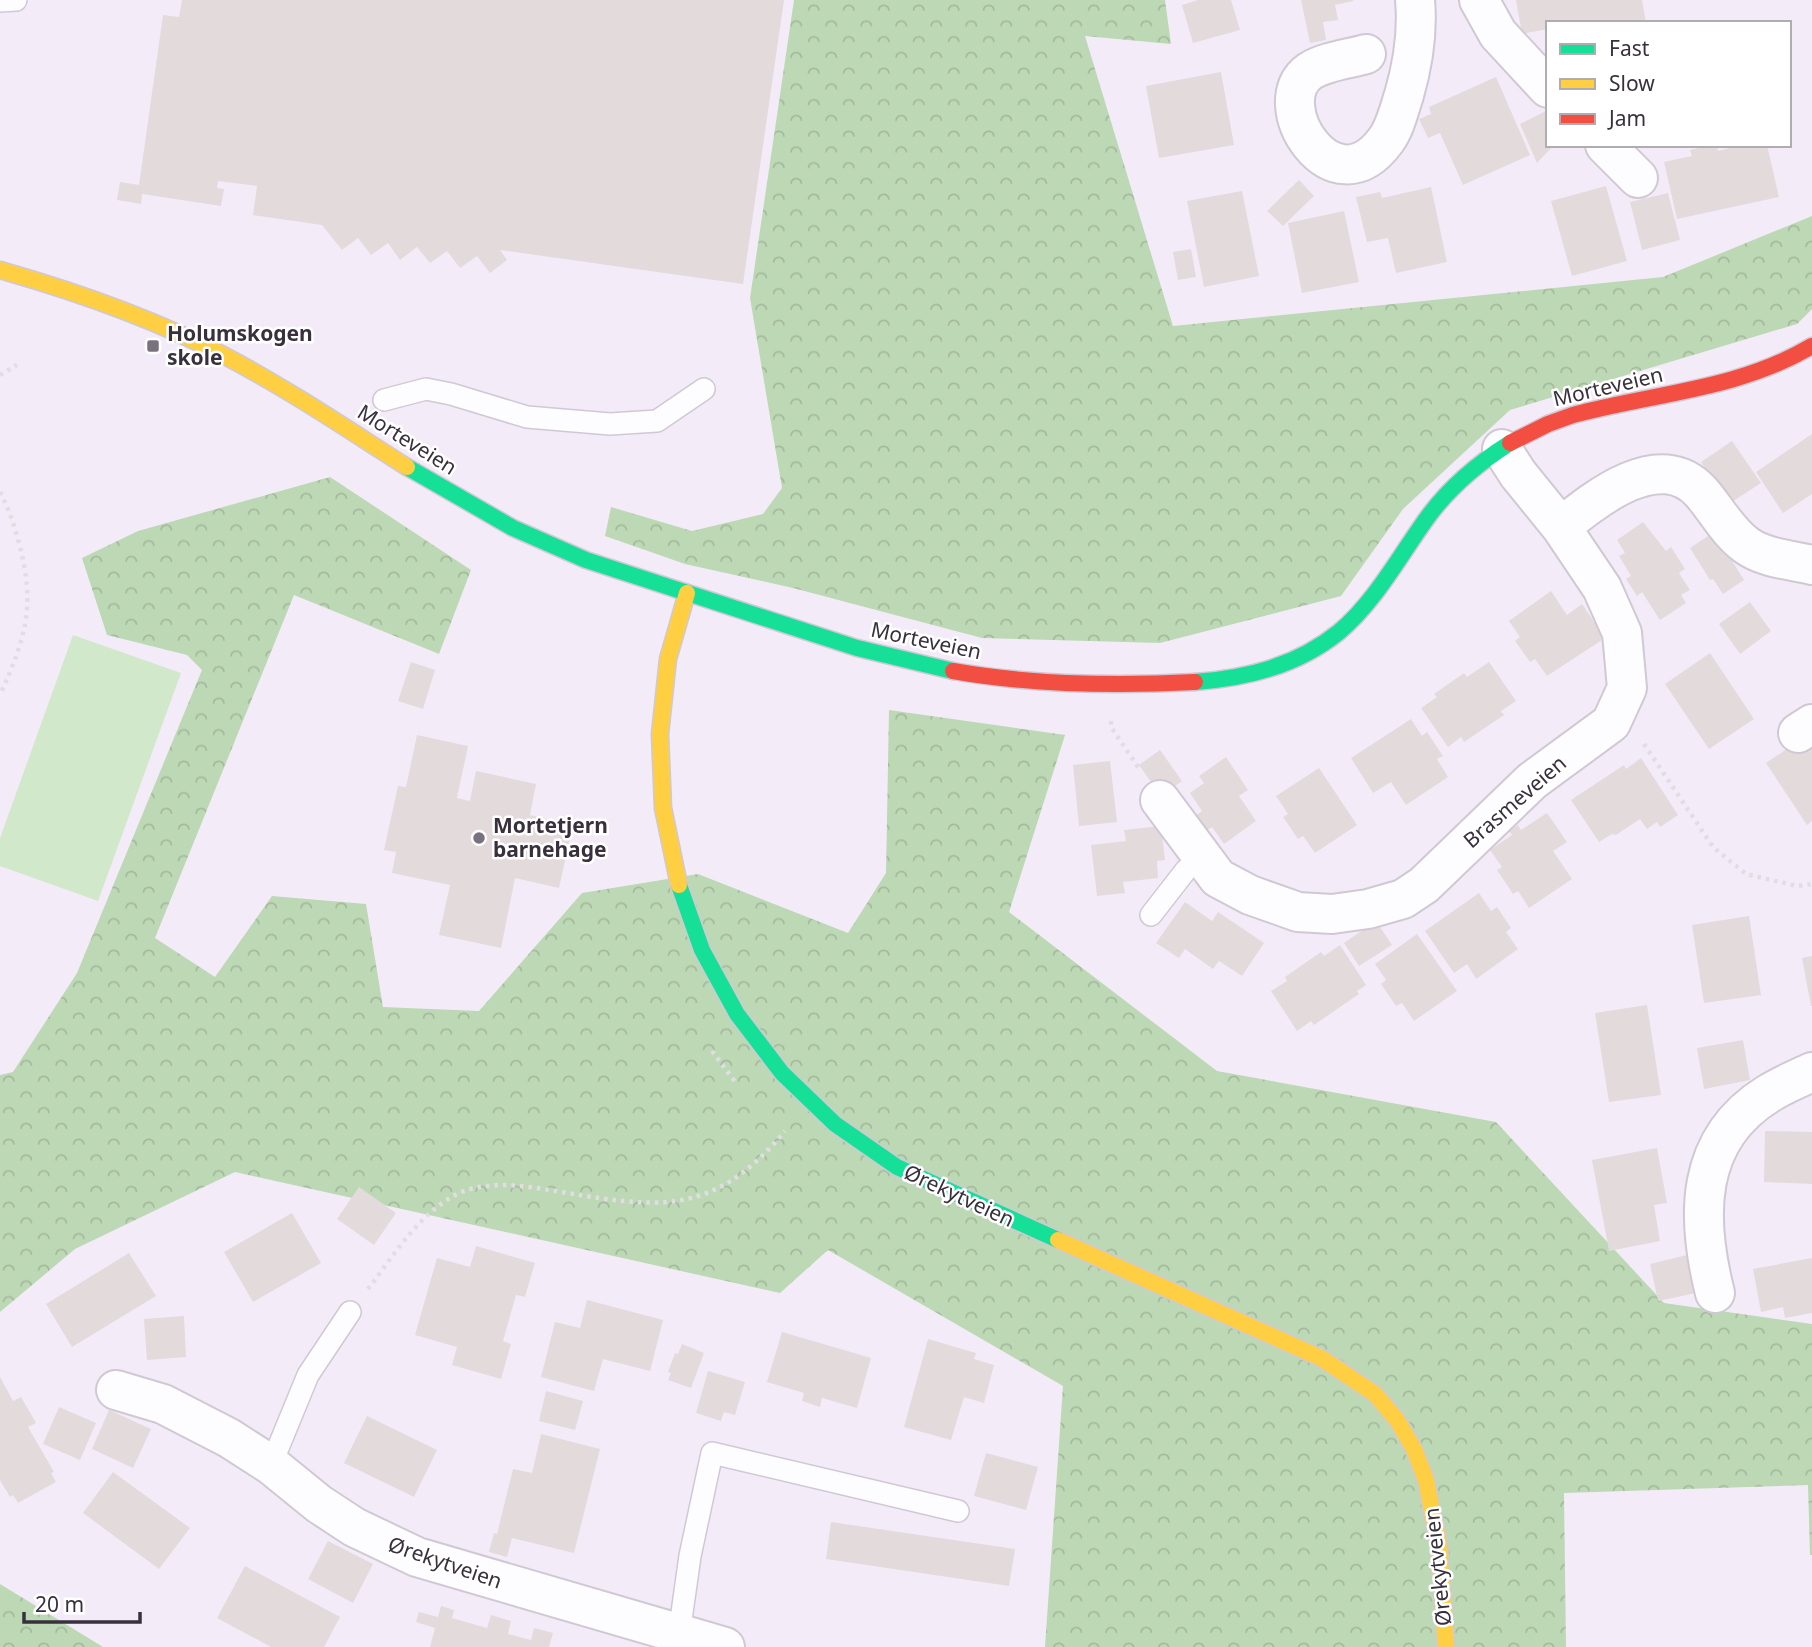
<svg xmlns="http://www.w3.org/2000/svg" width="1812" height="1647" viewBox="0 0 1812 1647" font-family="'Noto Sans',sans-serif">
<style>
.forest{fill:url(#forest-crowns)}
.garden{fill:#d1e8ca}
.building{fill:#e3dadb}
.lines{fill:none;stroke-linecap:round;stroke-linejoin:round}
.lane-casing{stroke:#d0c9d4;stroke-width:24}
.street-casing{stroke:#d0c9d4;stroke-width:42}
.fast-casing{stroke:#d0c9d4;stroke-width:19}
.slow-casing{stroke:#d0c9d4;stroke-width:19}
.jam-casing{stroke:#d0c9d4;stroke-width:19}
.path{stroke:#e0dee2;stroke-width:4.5;stroke-dasharray:3.5 5;stroke-linecap:butt}
.lane{stroke:#fdfcfe;stroke-width:21}
.street{stroke:#fdfcfe;stroke-width:38}
.fast{stroke:#16e098;stroke-width:16}
.slow{stroke:#ffcf43;stroke-width:16}
.jam{stroke:#f24e42;stroke-width:16}
.poi-dot{fill:#79727e;stroke:#fff;stroke-width:2.5}
.labels{text-anchor:middle;stroke-width:5;stroke-linejoin:round;paint-order:stroke}
.poi-label{font-size:21px;font-weight:bold;fill:#38313d;stroke:#fff;text-anchor:start}
.street-label{font-size:21px;fill:#38313d;stroke:#fff}
</style>
<defs>
<pattern id="forest-crowns" width="20" height="18" patternUnits="userSpaceOnUse" patternTransform="scale(1.75)"><rect width="20" height="18" fill="#bdd8b4"/><path d="M2 6a3 3 0 1 1 6 0M12 15a3 3 0 1 1 6 0" fill="none" stroke="#a3ba9c"/></pattern>
</defs>
<rect width="100%" height="100%" fill="#f3ecf8"/>
<path class="forest" d="M794 0H1165L1171 44 1085 36 1173 326 1663 277 1812 216V309L1797 324 1510 410 1403 509 1341 596 1160 643 982 638 793 588 685 564 605 536 611 507 692 531 763 514 782 488 750 298Z
M330 477 471 570 439 654 294 595 155 938 215 977 272 896 366 904 383 1007 479 1011 582 893 698 874 848 933 886 873 889 710 1065 735 1009 912 1217 1071 1496 1122 1664 1303 1812 1324V1555H1810L1808 1485 1564 1493 1566 1647H1045L1063 1386 828 1250 780 1293 235 1172 75 1249 0 1312V1075L13 1072 77 973 202 670 187 655 107 635 82 558 138 531Z
M0 1584 103 1647H0Z"/>
<path class="garden" d="M73 635 181 673 98 901 0 866V838Z"/>
<path class="building" d="M182 0H784L743 284 500 250 507 260 490 273 477 256 460 268 447 251 430 263 417 247 400 260 388 243 371 255 358 238 342 250 322 225 253 215 257 186 218 181 217 188 224 189 221 206 142 194 141 204 117 200 120 182 139 185 163 15 179 17Z
M1198 0H1231L1240 30 1193 43 1182 5Z
M1301 0H1353V1L1335 5 1338 20 1323 22 1326 40 1310 43Z
M1516 0H1642L1646 23H1548V29L1522 34Z
M1221 72 1234 145 1159 158 1146 86Z
M1496 77 1530 155 1463 185 1440 133 1428 138 1419 119 1431 114 1429 107Z
M1546 111 1548 145H1554L1537 163 1520 124Z
M1711 145H1717L1718 151 1742 145H1767L1779 197 1677 219 1664 162 1692 156 1690 150Z
M1299 180 1314 196 1283 226 1267 211Z
M1606 186 1627 261 1572 276 1551 201Z
M1431 187 1447 262 1396 273 1388 238 1367 242 1356 197 1380 192 1382 198Z
M1242 191 1259 276 1204 287 1187 201Z
M1668 193 1680 240 1642 250 1630 202Z
M1344 211 1359 282 1302 293 1288 223Z
M1191 249 1196 277 1178 280 1173 252Z
M1812 434V494L1783 513 1756 472Z
M1732 441 1761 483 1729 504 1701 462Z
M1643 522 1666 551 1671 547 1685 569 1679 573 1690 590 1681 595 1686 603 1660 620 1642 592 1637 596 1626 579 1631 576 1619 556 1625 553 1617 540Z
M1714 532 1744 580 1723 594 1713 579 1710 580 1690 548Z
M1551 591 1567 615 1582 604 1605 638 1547 676 1535 659 1530 662 1515 641 1520 637 1509 621Z
M1750 602 1771 631 1740 654 1719 624Z
M1710 653 1754 719 1709 749 1665 684Z
M411 662 435 670 423 709 398 701Z
M1489 662 1516 701 1501 711 1504 715 1464 742 1461 737 1448 747 1421 708 1437 697 1434 694 1464 673 1467 677Z
M1411 719 1422 736 1427 732 1443 756 1437 759 1448 777 1406 805 1391 782 1373 793 1351 758Z
M1812 732V821L1807 825 1766 763Z
M417 735 468 746 457 798 470 801 476 771 536 784 530 815 573 825 559 888 515 878 501 948 439 935 450 885 392 873 396 852 384 850 398 786 406 787Z
M1160 750 1182 781 1161 796 1139 765Z
M1226 757 1248 790 1239 796 1256 821 1224 844 1212 827 1204 832 1194 817 1202 811 1190 793 1204 783 1199 776Z
M1641 758 1678 815 1660 827 1657 822 1647 829 1640 819 1616 835 1612 834 1599 842 1571 800 1624 765 1626 769Z
M1110 761 1117 822 1079 826 1073 765Z
M1319 768 1357 825 1315 853 1303 836 1298 839 1283 817 1288 814 1276 796Z
M1547 813 1567 842 1553 851 1572 879 1529 908 1518 891 1513 894 1497 870 1502 867 1490 850 1512 835 1509 831 1518 825 1521 830Z
M1161 826 1165 860 1157 861 1158 878 1123 882 1125 893 1097 896 1091 845 1126 841 1124 830Z
M1479 893 1491 911 1497 907 1511 928 1506 932 1518 949 1476 979 1467 964 1454 973 1425 931Z
M1185 902 1212 921 1218 912 1264 943 1242 976 1219 961 1213 969 1185 949 1179 958 1156 943Z
M1749 916 1761 995 1704 1003 1692 925Z
M1376 921 1392 945 1359 966 1344 943Z
M1417 934 1457 991 1414 1021 1402 1003 1396 1006 1381 984 1386 980 1375 964Z
M1340 945 1366 985 1357 991 1359 994 1314 1025 1311 1021 1297 1031 1271 991 1287 981 1285 977 1321 952 1324 956Z
M1812 956V1006H1811L1802 958Z
M1647 1005 1661 1095 1609 1102 1595 1013Z
M1743 1040 1750 1080 1704 1089 1697 1048Z
M1765 1131 1812 1132V1184L1764 1182Z
M1657 1148 1667 1203 1654 1205 1660 1241 1609 1251 1592 1160Z
M359 1187 396 1213 374 1245 337 1219Z
M292 1213 321 1263 253 1302 224 1252Z
M476 1246 535 1263 525 1297 516 1295 503 1341 511 1344 501 1379 452 1365 457 1347 415 1335 437 1258 470 1267Z
M129 1253 156 1296 72 1347 46 1304Z
M1687 1255 1696 1293 1658 1301 1650 1264Z
M1812 1258V1313L1785 1318 1783 1307 1761 1312 1753 1269Z
M587 1300 663 1320 650 1371 603 1359 594 1391 541 1377 555 1322 580 1328Z
M184 1316 186 1357 147 1360 144 1319Z
M782 1332 871 1358 857 1408 822 1398 820 1407 802 1401 804 1393 767 1382Z
M928 1339 976 1353 974 1359 994 1365 984 1403 964 1397 951 1440 904 1427Z
M682 1344 704 1353 691 1388 668 1380 671 1373 668 1372 675 1353 678 1354Z
M708 1371 745 1382 735 1415 724 1412 721 1421 696 1413Z
M0 1377 13 1401 21 1397 36 1423 28 1427 54 1472 51 1473 56 1482 18 1503 13 1495 10 1497 0 1480Z
M546 1391 583 1401 575 1430 539 1421Z
M59 1407 96 1423 80 1460 43 1444Z
M109 1410 151 1429 133 1468 92 1449Z
M367 1416 437 1450 414 1497 344 1463Z
M541 1434 600 1449 574 1553 512 1538 507 1557 489 1552 494 1533 497 1534 513 1469 532 1473Z
M986 1453 1038 1467 1026 1510 974 1496Z
M113 1472 190 1528 159 1569 83 1513Z
M831 1522 1015 1549 1009 1586 826 1559Z
M328 1541 373 1564 353 1603 308 1579Z
M245 1566 340 1617 324 1647H271L217 1618Z
M441 1606 454 1610 452 1618 487 1628 491 1615 511 1621 508 1634 531 1640 534 1628 553 1633 549 1647H430L435 1628 416 1622 419 1612 438 1617Z"/>
<g class="lines">
<g class="lane-casing">
<path id="lane" d="M0 1 16 0
M384 400 426 389 451 394 527 417 610 424 657 421 704 389
M1151 915 1186 870 1203 857
M271 1465 308 1375 350 1312
M679 1634 690 1556 712 1453 958 1511"/>
</g>
<g class="street-casing">
<path id="street" d="M1479 0 1498 34 1548 88
M1366 54C1349 59 1326 61 1310 71 1264 102 1333 213 1386 140 1395 128 1399 110 1404 95 1413 64 1418 33 1415 0
M1605 145 1638 178
M1561 527C1596 498 1660 447 1701 492 1716 509 1727 531 1746 545 1763 558 1791 560 1812 565
M1798 733 1812 724
M1160 800 1218 878 1250 895 1298 912 1332 914 1368 909 1403 899 1424 885 1532 781 1611 723 1627 688 1622 633 1602 588 1561 527 1518 474 1502 449
M1715 1293C1696 1218 1694 1140 1768 1094 1782 1085 1797 1079 1812 1072
M116 1390 163 1404 229 1438 271 1465 319 1504 354 1527 417 1557 725 1647"/>
</g>
<g class="fast-casing">
<path id="fast" d="M407 467 513 528 586 560 857 648 953 671
M1195 682C1247 678 1297 666 1339 632 1377 600 1401 553 1430 514 1452 485 1480 462 1510 443
M679 885 702 950 737 1014 782 1073 835 1124 897 1167 1058 1240"/>
</g>
<g class="slow-casing">
<path id="slow" d="M0 270C77 292 153 318 225 356 288 389 347 429 407 467
M679 885 663 808 660 734 668 659 687 593
M1058 1240 1321 1358 1375 1394 1397 1420 1414 1449 1426 1480 1439 1546 1446 1647"/>
</g>
<g class="jam-casing">
<path id="jam" d="M1510 443 1548 424 1573 415C1654 393 1738 390 1812 346
M953 671C1032 685 1115 686 1195 682"/>
</g>
<path class="path" d="M0 375 17 365
M0 492C9 509 14 525 19 543 36 607 26 636 0 695
M1111 721V727L1140 770
M1644 744 1713 847 1746 874 1797 886 1812 884
M712 1051 736 1083
M368 1289C394 1255 420 1212 459 1193 486 1181 520 1185 549 1190 654 1207 710 1221 785 1131"/>
<use href="#lane" class="lane"/>
<use href="#street" class="street"/>
<use href="#fast" class="fast"/>
<use href="#slow" class="slow"/>
<use href="#jam" class="jam"/>
</g>
<g class="poi-dot">
<rect x="146" y="339" width="14" height="14" rx="3.5"/>
<circle cx="479" cy="838" r="7"/>
</g>
<g class="labels">
<g class="poi-label">
<text x="167" y="341">Holumskogen<tspan x="167" dy="24">skole</tspan></text>
<text x="493" y="833">Mortetjern<tspan x="493" dy="24">barnehage</tspan></text>
</g>
<g class="street-label">
<text transform="translate(1608 387) rotate(-13)" y="7">Morteveien</text>
<text transform="translate(407 440) rotate(32)" y="7">Morteveien</text>
<text transform="translate(926 641) rotate(12)" y="7">Morteveien</text>
<text transform="translate(1515 802) rotate(-41)" y="7">Brasmeveien</text>
<text transform="translate(959 1196) rotate(25)" y="7">Ørekytveien</text>
<text transform="translate(445 1563) rotate(19)" y="7">Ørekytveien</text>
<text transform="translate(1438 1567) rotate(-96)" y="7">Ørekytveien</text>
</g>
</g>
<rect x="1546" y="21" width="245" height="126" fill="#ffffff" stroke="#afadb1" stroke-width="2"/>
<rect x="1560" y="44" width="35" height="10" fill="#16e098" stroke="#afadb1" stroke-width="2"/>
<text x="1609" y="56" font-size="21" fill="#38313d">Fast</text>
<rect x="1560" y="79" width="35" height="10" fill="#ffcf43" stroke="#afadb1" stroke-width="2"/>
<text x="1609" y="91" font-size="21" fill="#38313d">Slow</text>
<rect x="1560" y="114" width="35" height="10" fill="#f24e42" stroke="#afadb1" stroke-width="2"/>
<text x="1609" y="126" font-size="21" fill="#38313d">Jam</text>
<path d="M24 1612v10h116v-10" fill="none" stroke="#38313d" stroke-width="3.5"/>
<text x="35" y="1612" font-size="21" fill="#38313d" stroke="#ffffff" stroke-width="5" paint-order="stroke">20 m</text>
</svg>
